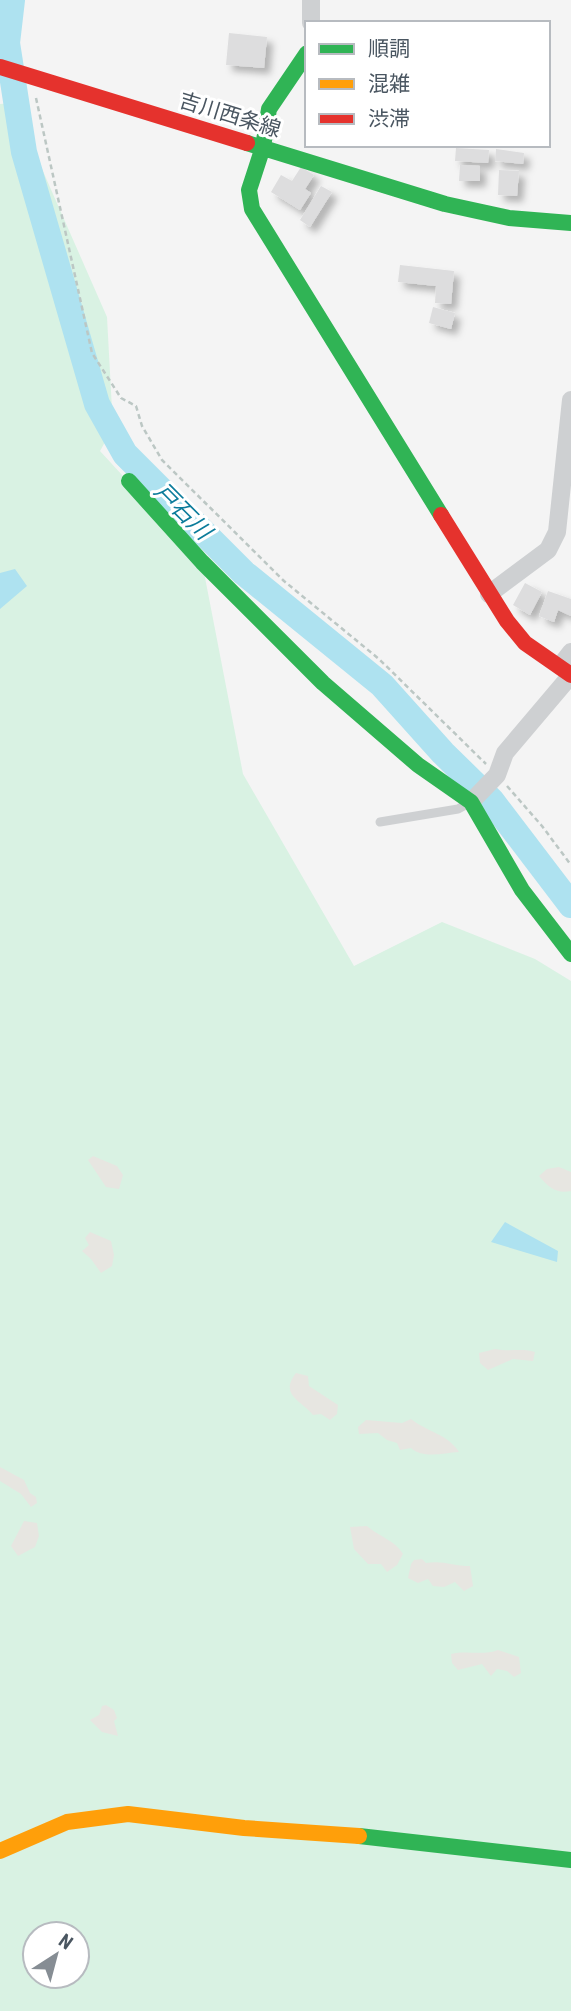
<svg xmlns="http://www.w3.org/2000/svg" width="571" height="2011" viewBox="0 0 571 2011" font-family="'Roboto Condensed','Noto Sans JP',sans-serif">
<style>
.green{fill:#d9f2e3;fill-rule:evenodd}
.sand{fill:#e7e6e1}
.water{fill:#aee2f0}
.lines{fill:none;stroke-linecap:round;stroke-linejoin:round}
.river{stroke:#aee2f0;stroke-width:26}
.building{fill:#ddddde;filter:url(#shadow)}
.path{stroke:#bcc7c4;stroke-width:2.5;stroke-dasharray:5 3.5;stroke-linecap:butt}
.lane{stroke:#ced0d2;stroke-width:9}
.street{stroke:#ced0d2;stroke-width:18}
.fast{stroke:#30b455;stroke-width:16}
.slow{stroke:#ff9f0a;stroke-width:16}
.jam{stroke:#e5322d;stroke-width:16}
.labels{text-anchor:middle;stroke-width:6;stroke-linejoin:round;paint-order:stroke}
.street-label{font-size:21px;fill:#4a5661;stroke:#fff}
.water-label{font-size:23px;font-style:italic;fill:#0c7c9b;stroke:#fff}
</style>
<defs>
<filter id="shadow"><feDropShadow dx="6" dy="6" stdDeviation="3.5" flood-color="#0004"/></filter>
</defs>
<rect width="100%" height="100%" fill="#f4f4f4"/>
<path class="green" d="M13 103 107 317 113 428 100 451 202 562 243 774 354 966 442 922 535 959 571 981V2011H0V104ZM35 1934H77V1976H35Z"/>
<path class="sand" d="M93 1156 117 1166 123 1175 119 1189 106 1187 88 1160Z
M559 1167 571 1172V1191C556 1194 548 1187 539 1176L547 1169Z
M90 1232 111 1241 114 1255 112 1266 101 1273 91 1259 82 1251 89 1245 85 1238Z
M495 1349C509 1352 522 1348 535 1352L533 1361 513 1359 488 1370 480 1363 479 1353Z
M296 1373 308 1376 309 1386 338 1405 337 1414 330 1420 321 1414 313 1415C301 1400 279 1395 296 1373Z
M411 1419C427 1432 448 1434 459 1452 443 1453 423 1459 411 1448L400 1450 397 1443 387 1440 378 1433 359 1434 358 1427 366 1420 402 1423Z
M0 1467 24 1480 30 1493 36 1497 37 1503 31 1507 21 1494 0 1481Z
M24 1521 37 1523 39 1536 35 1547 18 1556 11 1546Z
M367 1526C378 1536 396 1541 403 1554L397 1565 387 1572 381 1564H368L354 1549 350 1527Z
M422 1559 426 1563C442 1560 454 1566 470 1566L473 1586 464 1591 455 1582 444 1587 433 1586 428 1579 418 1583 408 1578 411 1564 414 1560Z
M498 1650 519 1657 521 1673 514 1677 507 1671 497 1669 491 1676 482 1664 458 1670 452 1663 451 1654C467 1650 483 1656 498 1650Z
M106 1705 114 1710 117 1718 114 1721 118 1736 102 1732 90 1720 99 1715 102 1706Z"/>
<path class="water" d="M15 569 27 586 0 609V573Z
M505 1222 558 1251 557 1262 491 1242Z"/>
<g class="lines">
<path class="river" d="M12 0 7 43 24 152 97 404 125 454 244 573 382 685 443 753 491 800 571 905"/>
</g>
<path class="building" d="M229 33 267 37 264 68 226 65Z
M456 148 489 150 488 163 455 161Z
M496 149 524 153 523 164 495 161Z
M460 165 480 166V181H459Z
M301 167 314 175 305 189 311 193 300 210 271 192 281 175 292 181Z
M499 170 519 171 517 196 498 195Z
M321 186 332 192 310 227 300 220Z
M400 265 454 271 451 304 435 303 436 286 398 282Z
M433 307 455 313 451 329 429 323Z
M525 583 542 592 530 615 513 605Z
M548 591 571 599V616L558 610 554 622 539 616Z"/>
<g class="lines">
<path class="path" d="M36 98 92 353 121 398 136 406 142 426 162 460 284 581 379 659 486 764
M507 786 542 826 571 865"/>
<path class="lane" d="M380 822 458 809 469 803"/>
<path class="street" d="M311 23V0
M489 594 548 550 557 532 571 400
M560 666 571 652
M471 802 497 775 505 753 571 675"/>
<path class="fast" d="M307 53 269 109 263 147 249 190 252 209 441 515
M247 143 445 204 509 218 571 223
M129 481 202 562 323 683 418 765 471 802 522 890 571 954
M359 1836 571 1860"/>
<path class="slow" d="M0 1851 67 1822 128 1814 244 1828 359 1836"/>
<path class="jam" d="M0 67 247 143
M441 515 507 621 525 643 571 675"/>
</g>
<g class="labels">
<g class="street-label">
<text transform="translate(230 115) rotate(17)" y="7">吉川西条線</text>
</g>
<g class="water-label">
<text transform="translate(183 511) rotate(45)" y="8">戸石川</text>
</g>
</g>
<rect x="305" y="21" width="245" height="126" fill="#ffffff" stroke="#b7bbc0" stroke-width="2"/>
<rect x="319" y="44" width="35" height="10" fill="#30b455" stroke="#b7bbc0" stroke-width="2"/>
<text x="368" y="56" font-size="21" fill="#4a5661">順調</text>
<rect x="319" y="79" width="35" height="10" fill="#ff9f0a" stroke="#b7bbc0" stroke-width="2"/>
<text x="368" y="91" font-size="21" fill="#4a5661">混雑</text>
<rect x="319" y="114" width="35" height="10" fill="#e5322d" stroke="#b7bbc0" stroke-width="2"/>
<text x="368" y="126" font-size="21" fill="#4a5661">渋滞</text>
<g transform="translate(56 1955) rotate(36)"><circle r="33" fill="#ffffff" stroke="#b7bbc0" stroke-width="2"/>
<path d="M0-5L12 26L0 18L-12 26Z" fill="#868d94"/>
<text y="-10" font-size="19" font-weight="bold" text-anchor="middle" fill="#4a5661">N</text>
</g>
</svg>
